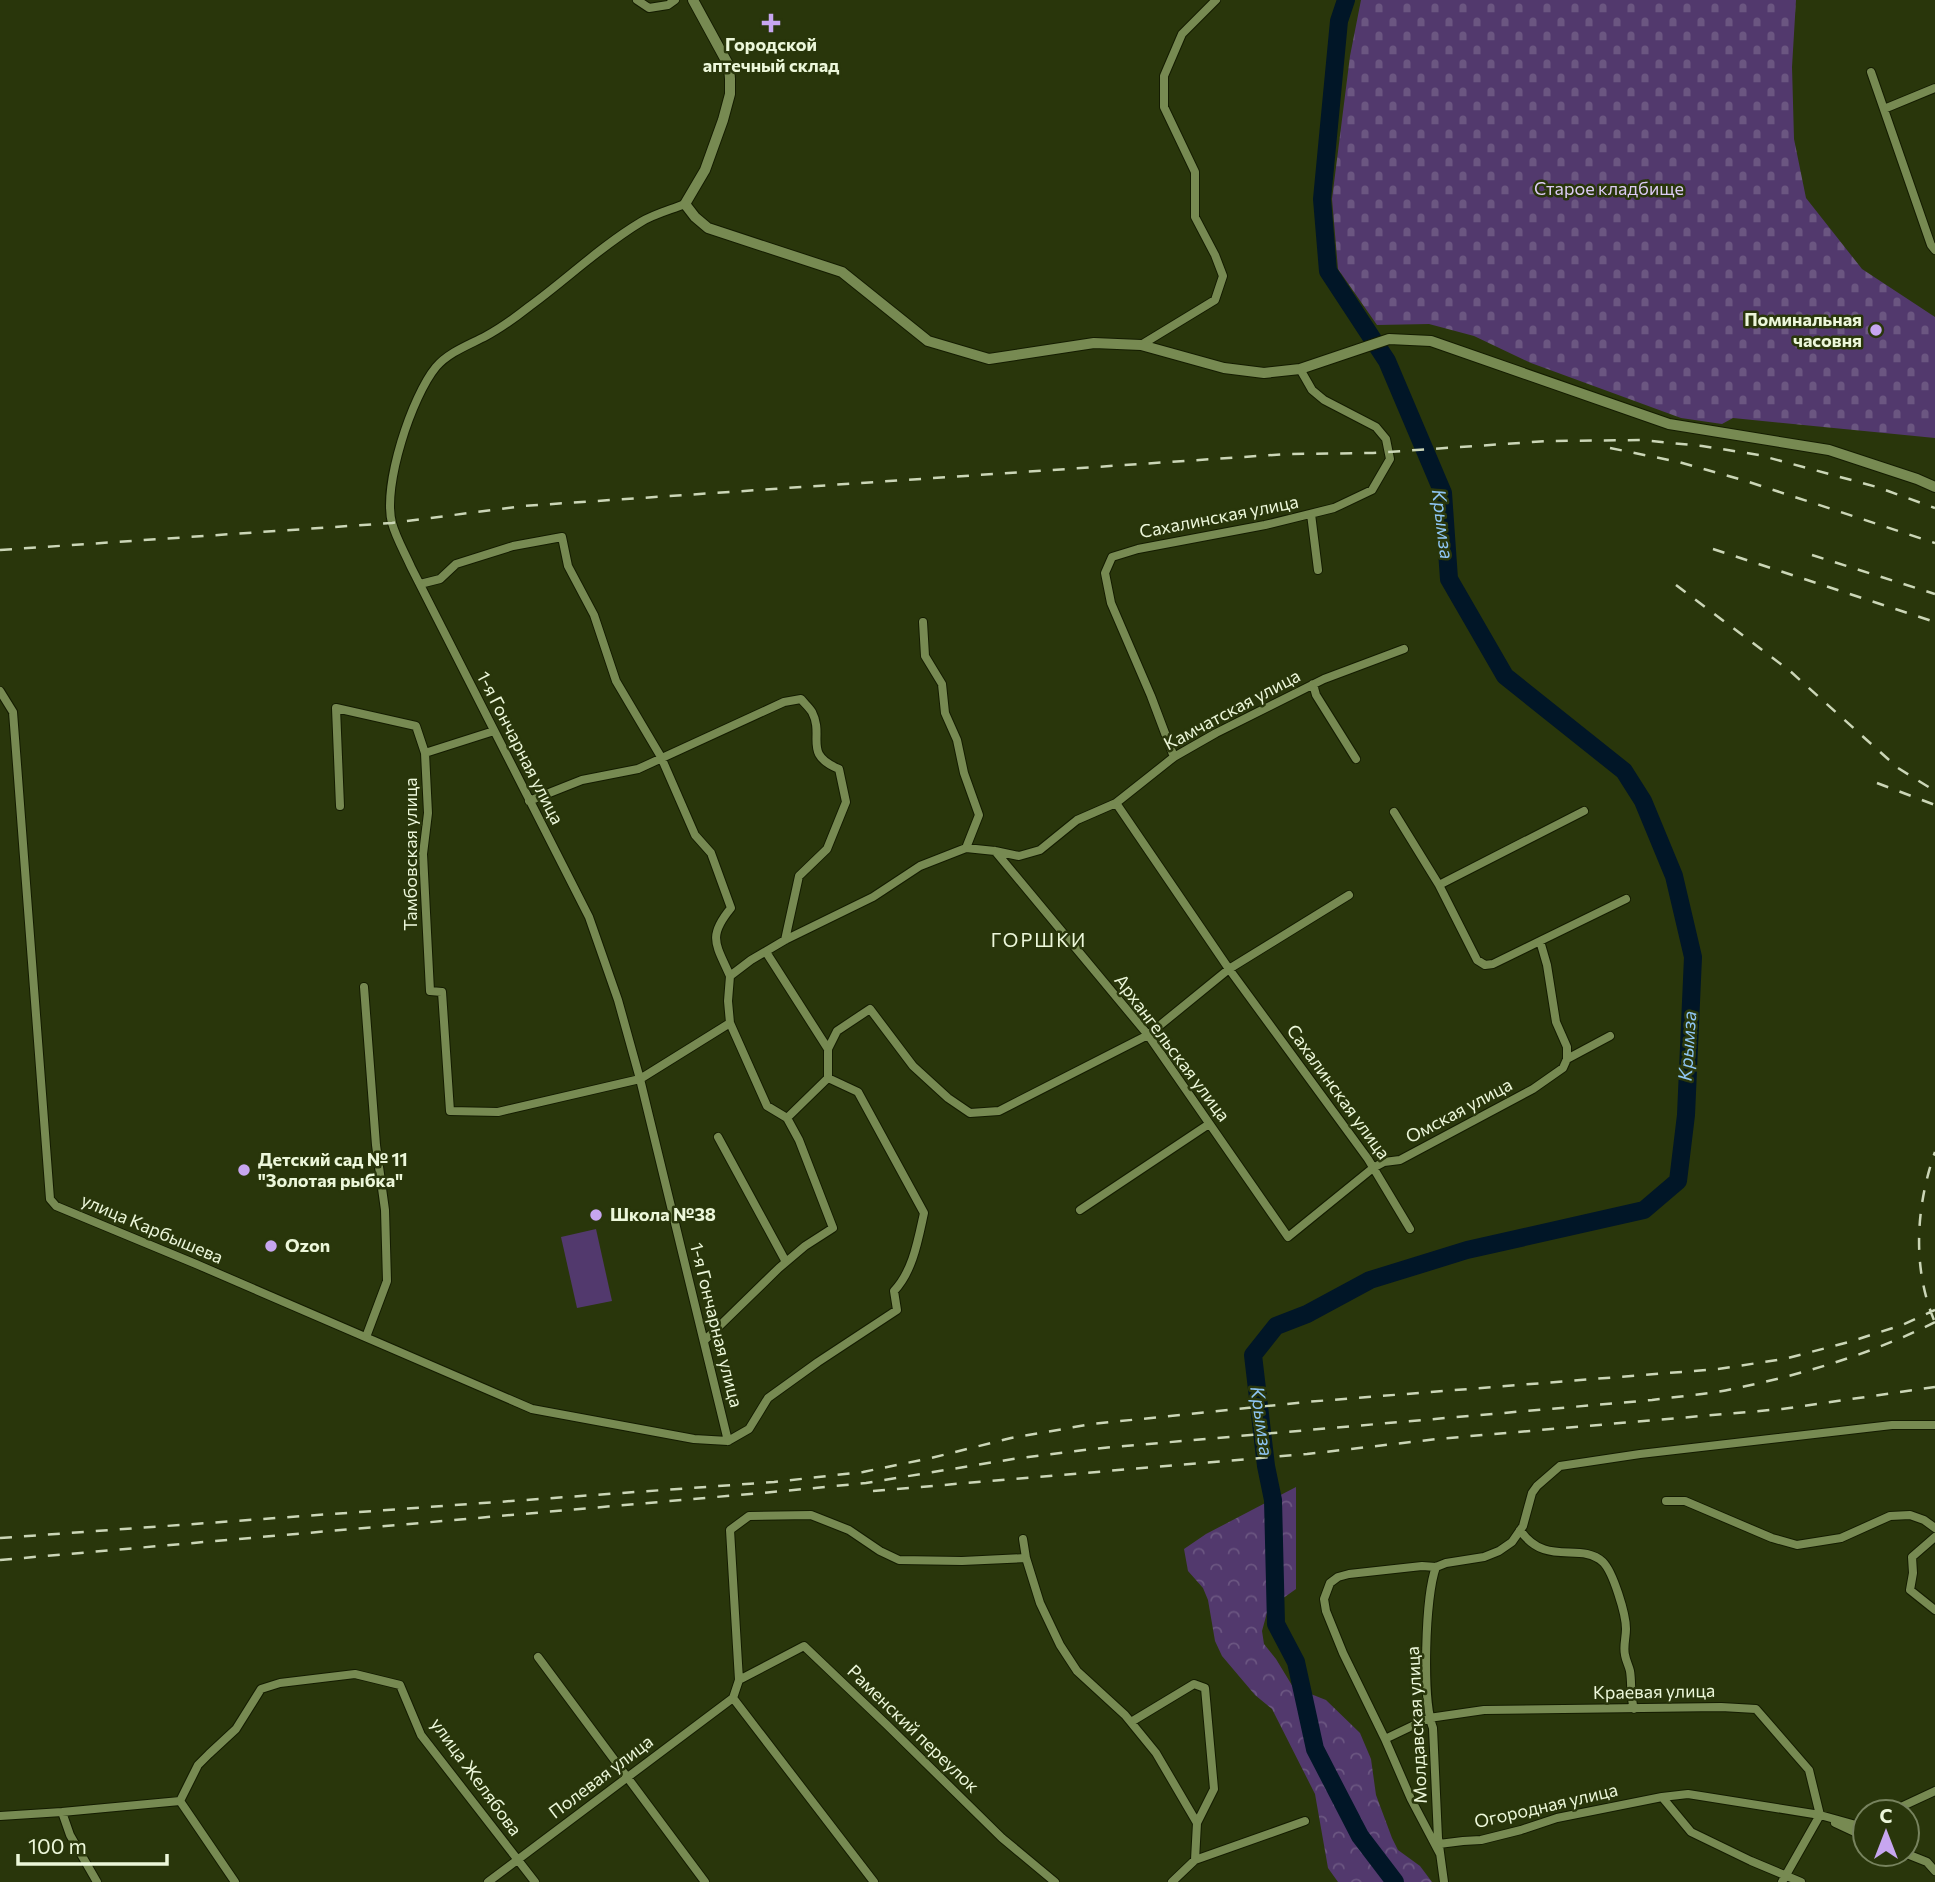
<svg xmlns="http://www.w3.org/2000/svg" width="1935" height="1882" viewBox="0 0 1935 1882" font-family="Commissioner,sans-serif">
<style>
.green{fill:#52396d}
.forest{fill:url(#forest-crowns)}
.cemetery{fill:url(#cemetery-stones)}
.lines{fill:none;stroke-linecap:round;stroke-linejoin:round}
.river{stroke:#011627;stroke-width:18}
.minor-casing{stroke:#141c01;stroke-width:10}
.tertiary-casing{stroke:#141c01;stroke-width:12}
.minor{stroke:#778a52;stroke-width:8}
.tertiary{stroke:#778a52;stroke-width:10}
.rail{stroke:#cbd6b7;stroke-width:2.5;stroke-dasharray:12 12;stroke-linecap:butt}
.poi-dot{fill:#c7a6f0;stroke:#29360b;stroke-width:2.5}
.labels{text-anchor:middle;stroke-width:5;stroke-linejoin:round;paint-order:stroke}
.poi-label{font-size:18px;font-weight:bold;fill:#ecf7da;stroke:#29360b;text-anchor:start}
.park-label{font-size:18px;fill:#dccbf4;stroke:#29360b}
.street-label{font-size:18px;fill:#ecf7da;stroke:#29360b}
.water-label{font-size:19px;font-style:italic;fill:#8fc6f4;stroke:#29360b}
.neighbourhood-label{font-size:19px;letter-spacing:2px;fill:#ecf7da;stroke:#29360b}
</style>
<defs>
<pattern id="forest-crowns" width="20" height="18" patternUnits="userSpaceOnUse" patternTransform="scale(1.75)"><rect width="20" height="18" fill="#52396d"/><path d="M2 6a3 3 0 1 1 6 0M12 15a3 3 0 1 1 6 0" fill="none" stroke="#6b5681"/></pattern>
<pattern id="cemetery-stones" width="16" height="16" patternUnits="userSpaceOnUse" patternTransform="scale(1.75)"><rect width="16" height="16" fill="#52396d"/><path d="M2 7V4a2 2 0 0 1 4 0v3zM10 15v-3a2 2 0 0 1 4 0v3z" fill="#6b5681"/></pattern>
</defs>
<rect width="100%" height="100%" fill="#29360b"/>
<path class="green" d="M596 1229 612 1301 577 1308 561 1237Z"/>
<path class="forest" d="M1296 1487V1589L1268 1609 1262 1631 1264 1644 1276 1659 1293 1687 1326 1700 1360 1733 1371 1759 1376 1795 1392 1838 1398 1850 1420 1866 1432 1882H1338L1328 1868 1315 1794 1272 1709 1255 1695 1222 1656 1215 1641 1208 1600 1203 1588 1188 1571 1184 1549 1206 1534Z"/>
<path class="cemetery" d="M1361 0H1796L1792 67 1794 139 1806 198 1862 269 1935 317V438L1733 418 1722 424 1681 418 1531 363 1474 336 1429 324 1377 325 1338 269 1332 199 1350 56Z"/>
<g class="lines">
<path class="river" d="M1346 0 1339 21 1322 199 1328 271 1387 361 1443 493 1449 579 1505 676 1624 771 1643 801 1674 876 1693 957 1686 1115 1678 1181 1644 1210 1467 1250 1370 1280 1307 1314 1276 1326 1253 1355 1266 1466 1273 1500 1276 1624 1296 1662 1315 1749 1360 1836 1395 1882"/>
<g class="minor-casing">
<path id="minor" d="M637 0 649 8 668 5 675 0
M1871 72 1931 245 1935 250
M1884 109 1935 88
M685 204C670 210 654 214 641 222 601 246 567 279 530 306 516 317 501 328 486 336 469 345 449 352 436 367 412 396 382 486 392 523 396 538 405 553 411 567L589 917 618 1000 640 1079 728 1441
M1141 345 1215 300 1223 276 1215 255 1195 217V172L1164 107V76L1182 34 1216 0
M1311 514 1318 570
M420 584 440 579 456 564 513 546 562 537 568 566 594 615 616 681 661 757 695 835 711 853 731 908C707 937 716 944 730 976
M923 622 925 656 942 684 945 713 957 740 964 773 979 815 966 848
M1313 684 1316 695 1356 759
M0 691 13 712 50 1199 56 1206 196 1264 532 1409 694 1439 728 1441
M425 753 494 731
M1174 757 1151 696 1111 603 1105 573 1112 557 1138 549 1265 525 1334 508 1372 490 1390 459 1386 439 1376 427 1324 400 1312 390 1300 369
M529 801 582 780 638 769 784 702 801 699C804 703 809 707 812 712 825 737 802 754 839 769L846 802 827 849 799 876 785 940
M1116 803 1229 969 1368 1159 1410 1229
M340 806 336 708 416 726 425 753 428 813 423 854 430 991 442 992 450 1111 498 1112 640 1079 730 1023
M1394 812 1439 885 1477 960 1485 965 1493 964 1540 941 1547 965 1556 1022 1567 1047V1059
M995 851 1148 1035 1288 1237 1373 1168 1384 1162 1400 1160 1533 1089 1563 1068 1567 1059 1610 1036
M1439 885 1584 811
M1540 941 1626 899
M766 952 828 1049
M364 987 376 1145 385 1210 387 1281 366 1337
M828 1078V1049L837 1031 870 1009 913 1066 948 1098 970 1113 999 1111 1148 1035 1229 969 1349 895
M787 1118 828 1078
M718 1137 786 1262
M1080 1210 1209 1124
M704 1341 779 1268 805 1246 833 1228 799 1140 787 1118 767 1106 730 1023 728 1001 730 976 751 960 785 940 873 897 920 866 966 848 995 851 1019 856 1040 850 1077 820 1116 803 1174 757 1216 733 1324 679 1404 649
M728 1441 749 1429 768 1398 818 1362 897 1310 894 1291C913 1271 918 1240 924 1213L858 1092 828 1078
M1666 1501H1685L1772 1538 1797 1545 1841 1538 1890 1516 1910 1515 1924 1520 1935 1528
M1520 1530C1546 1568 1580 1541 1603 1562 1613 1572 1626 1614 1626 1629 1626 1638 1623 1646 1625 1655 1626 1661 1629 1666 1630 1671 1632 1683 1630 1696 1634 1709
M1935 1537 1912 1557 1913 1573 1910 1590 1935 1610
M1023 1539 1026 1558 1040 1603 1060 1645 1077 1671 1125 1715 1156 1753 1197 1823 1195 1860
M1436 1567C1425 1596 1422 1700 1433 1728L1438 1838 1444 1882
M538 1657 705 1882
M739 1680 804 1646 887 1725 1002 1838 1055 1882
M733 1698 739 1680 730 1530 749 1516 811 1515 849 1530 880 1551 899 1560 962 1561 1026 1558
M733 1698 874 1882
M1131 1722 1194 1684 1205 1688 1214 1789 1197 1823
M1385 1739 1429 1718 1484 1710 1721 1707 1756 1709 1809 1770 1820 1815 1856 1825H1865
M1662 1797 1688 1794 1820 1815 1782 1882
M180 1801 235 1882
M62 1812 70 1835 97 1882
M1890 1812 1935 1791
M0 1816 62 1812 180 1801 198 1765 209 1754 236 1729 261 1689 280 1683 355 1674 400 1685 421 1735 535 1882
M1835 1823 1865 1837
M1439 1844 1463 1841 1481 1840 1521 1830 1557 1818 1662 1797 1691 1832 1751 1861 1801 1882
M1440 1854 1411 1799 1385 1739 1343 1653 1326 1611 1324 1599 1330 1583 1338 1577 1349 1574 1422 1566 1436 1567 1446 1563 1484 1557 1499 1551 1512 1542 1523 1526 1532 1493 1537 1486 1560 1466 1640 1454 1892 1425H1935
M1907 1854 1927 1862 1935 1871
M488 1882 733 1698
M1172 1882 1195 1860 1305 1821"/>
</g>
<g class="tertiary-casing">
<path id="tertiary" d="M693 0 729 66 730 79V94L723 120 705 170 685 204 695 217 708 228 842 272 928 341 989 359 1094 343 1141 345 1224 368 1264 373 1300 369 1389 339 1431 341 1669 424 1829 450 1917 479 1935 487"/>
</g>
<use href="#minor" class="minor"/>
<use href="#tertiary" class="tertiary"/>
<path class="rail" d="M1610 448 1679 462 1746 481 1935 543
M1713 549 1935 622
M0 550 392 523 523 506 1287 454 1373 453 1548 441 1641 440 1702 446 1759 455 1877 487 1935 508
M1812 555 1935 594
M1676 585 1790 671 1898 768 1935 791
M1877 783 1935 805
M1934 1320C1912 1267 1916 1206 1935 1152
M873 1491 1307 1454 1437 1439 1782 1409 1935 1387
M0 1538 774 1482 863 1472 931 1458 1011 1438 1092 1424 1306 1402 1718 1369 1784 1359 1849 1342 1902 1325 1935 1310
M0 1560 784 1491 866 1483 1013 1459 1091 1449 1652 1400C1678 1396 1706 1395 1732 1389 1801 1375 1872 1354 1935 1322"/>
</g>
<g class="poi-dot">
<path d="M767.5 12.5h7v7h7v7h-7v7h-7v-7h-7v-7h7z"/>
<circle cx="1876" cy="330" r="7"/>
<circle cx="244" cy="1170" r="7"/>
<circle cx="596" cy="1215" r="7"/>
<circle cx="271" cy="1246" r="7"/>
</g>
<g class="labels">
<g class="poi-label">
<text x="771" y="51" text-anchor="middle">Городской<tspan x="771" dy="21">аптечный склад</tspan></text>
<text x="1862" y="326" text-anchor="end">Поминальная<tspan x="1862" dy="21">часовня</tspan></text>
<text x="258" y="1166">Детский сад № 11<tspan x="258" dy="21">"Золотая рыбка"</tspan></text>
<text x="610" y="1221">Школа №38</text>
<text x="285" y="1252">Ozon</text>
</g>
<g class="park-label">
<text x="1609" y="195">Старое кладбище</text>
</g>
<g class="street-label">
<text transform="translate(1219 517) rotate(-11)" y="6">Сахалинская улица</text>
<text transform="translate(1232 710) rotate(-28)" y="6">Камчатская улица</text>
<text transform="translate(520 748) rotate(63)" y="6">1-я Гончарная улица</text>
<text transform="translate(411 854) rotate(-90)" y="6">Тамбовская улица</text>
<text transform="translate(1172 1048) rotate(53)" y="6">Архангельская улица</text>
<text transform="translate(1338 1092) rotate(54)" y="6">Сахалинская улица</text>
<text transform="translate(1459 1111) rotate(-28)" y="6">Омская улица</text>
<text transform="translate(152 1229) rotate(23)" y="6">улица Карбышева</text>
<text transform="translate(716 1325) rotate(76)" y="6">1-я Гончарная улица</text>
<text transform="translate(1654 1692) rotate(-1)" y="6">Краевая улица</text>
<text transform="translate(1417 1725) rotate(-93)" y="6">Молдавская улица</text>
<text transform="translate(913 1729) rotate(44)" y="6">Раменский переулок</text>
<text transform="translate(476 1777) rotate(54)" y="6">улица Желябова</text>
<text transform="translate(601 1777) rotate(-37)" y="6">Полевая улица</text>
<text transform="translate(1546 1806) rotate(-13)" y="6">Огородная улица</text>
</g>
<g class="water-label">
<text transform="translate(1443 524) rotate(83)" y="7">Крымза</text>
<text transform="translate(1687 1046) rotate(-86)" y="7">Крымза</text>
<text transform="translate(1262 1421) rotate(82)" y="7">Крымза</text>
</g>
<g class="neighbourhood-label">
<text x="1039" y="947">ГОРШКИ</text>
</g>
</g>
<g transform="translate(1886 1833)"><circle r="33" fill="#29360b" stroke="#77835e" stroke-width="2"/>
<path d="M0-5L12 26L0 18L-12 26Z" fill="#c7a6f0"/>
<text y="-10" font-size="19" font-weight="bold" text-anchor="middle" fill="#ecf7da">С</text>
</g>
<path d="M18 1854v10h149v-10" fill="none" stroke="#ecf7da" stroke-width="3.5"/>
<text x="28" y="1854" font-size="21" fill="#ecf7da" stroke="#29360b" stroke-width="5" paint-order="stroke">100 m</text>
</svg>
